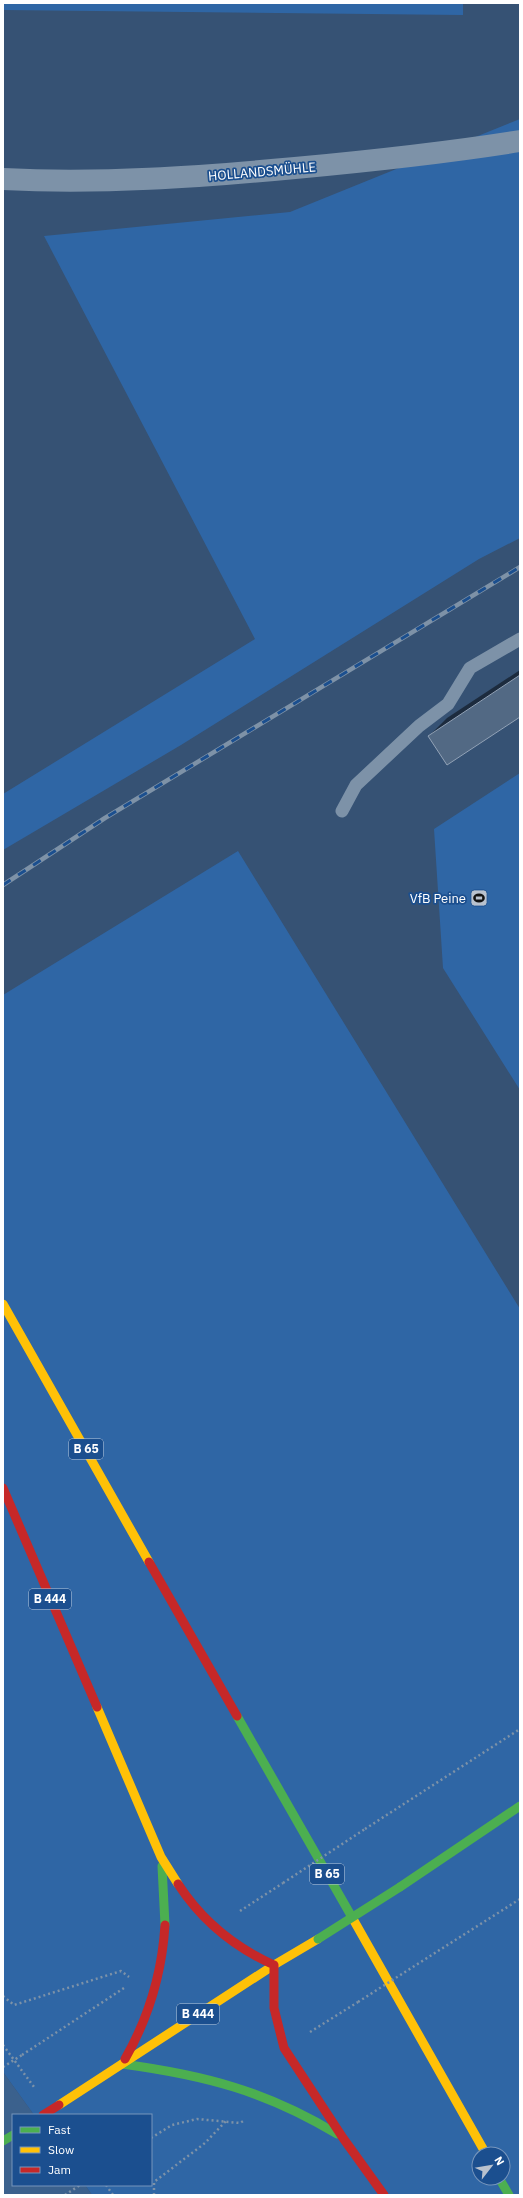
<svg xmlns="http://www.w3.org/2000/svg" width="523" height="2198" viewBox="0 0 523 2198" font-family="'IBM Plex Sans',sans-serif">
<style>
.green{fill:#2f66a5;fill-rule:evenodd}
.water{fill:#3b618d}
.shadow{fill:#0007}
.building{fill:#526984;stroke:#92a2b6}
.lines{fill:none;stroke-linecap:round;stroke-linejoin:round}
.path{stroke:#7d92a8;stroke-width:2.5;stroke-dasharray:2 3;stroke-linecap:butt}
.lane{stroke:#7d92a8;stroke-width:13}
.street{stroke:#7d92a8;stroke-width:22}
.fast{stroke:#4caf50;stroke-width:9}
.slow{stroke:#ffc107;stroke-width:9}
.jam{stroke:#c62828;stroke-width:9}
.rail-casing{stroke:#7e92a7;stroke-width:4.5}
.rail{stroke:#1b4f8f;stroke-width:3;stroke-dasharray:9;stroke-linecap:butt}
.path-bridge{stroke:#7d92a8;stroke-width:2.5;stroke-dasharray:2 3;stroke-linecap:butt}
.fast-bridge{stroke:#4caf50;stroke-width:9}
.jam-bridge{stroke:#c62828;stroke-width:9}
.labels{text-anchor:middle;stroke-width:3.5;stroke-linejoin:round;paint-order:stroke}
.shield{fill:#1b4f8f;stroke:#bbcadd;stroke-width:1}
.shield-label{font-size:12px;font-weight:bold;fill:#fff}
.street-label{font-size:13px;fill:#fff;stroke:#1b4f8f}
.poi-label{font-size:13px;fill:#fff;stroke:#1b4f8f;text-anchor:end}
</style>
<rect width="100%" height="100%" fill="#365274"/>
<path class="green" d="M3 3H463V15L3 10Z
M520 119V538L479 559 181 745 3 850V794L255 639 44 236 290 212Z
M520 773V1090L443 968 434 829Z
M238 851 520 1309V2195H92L85 2185H151V2115H34L3 2072V995ZM479 2154H503V2178H479Z"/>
<path class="water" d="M3 2072 34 2115H13V2185H85L92 2195H3Z"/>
<path class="shadow" d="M520 670V716L429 736 447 718Z"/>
<path class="building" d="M520 675V717L447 765 428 736Z"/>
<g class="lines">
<path class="path" d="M365 1829 520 1729
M240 1911 283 1883
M438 1951 520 1899
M3 1996 14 2005 121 1971 129 1977
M310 2032 358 2002
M3 2045 34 2087
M22 2055 124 1988
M151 2138 172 2125 197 2119 240 2123 245 2120
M106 2185 113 2195
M65 2195 80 2185
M154 2195V2182L205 2143 226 2121"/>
<path class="lane" d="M342 811 356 785 419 726 448 704 470 668 520 639"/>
<path class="street" d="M3 179C101 184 198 177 295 168 370 161 445 153 520 141"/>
<path class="fast" d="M237 1716 353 1919
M162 1866 165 1925
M400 1887 520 1806
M122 2064C204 2075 266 2091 337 2134
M3 2141 13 2135
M499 2178 509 2195"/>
<path class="slow" d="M3 1304 149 1562
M97 1707 161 1857 178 1884
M353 1919 486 2154
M59 2105 274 1965 318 1939"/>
<path class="jam" d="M3 1488 97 1707
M149 1562 237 1716
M178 1884C202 1921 234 1947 274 1965
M274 1965V2008L284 2048 343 2138 384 2195
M125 2059C149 2017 162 1974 165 1925"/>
<g class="rail-casing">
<path id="rail" d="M3 885 105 818 520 567"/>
</g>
<use href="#rail" class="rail"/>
<path class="path-bridge" d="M283 1883 365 1829
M358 2002 438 1951
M3 2067 22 2055"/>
<path class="fast-bridge" d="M318 1939 400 1887"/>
<path class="jam-bridge" d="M43 2115 59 2105"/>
</g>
<defs>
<g id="stadium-square" transform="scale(0.9)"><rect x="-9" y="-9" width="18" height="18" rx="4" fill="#b9c2ce" stroke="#1b4f8f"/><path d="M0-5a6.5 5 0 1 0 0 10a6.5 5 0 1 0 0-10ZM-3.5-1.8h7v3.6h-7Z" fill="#111"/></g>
</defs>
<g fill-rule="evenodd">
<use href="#stadium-square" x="479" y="898"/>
</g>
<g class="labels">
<g class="shield">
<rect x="69" y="1439" width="34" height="20" rx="3"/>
<rect x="29" y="1589" width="42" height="20" rx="3"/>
<rect x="310" y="1864" width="34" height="20" rx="3"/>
<rect x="177" y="2004" width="42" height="20" rx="3"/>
</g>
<g class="shield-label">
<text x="86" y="1453">B 65</text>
<text x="50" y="1603">B 444</text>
<text x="327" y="1878">B 65</text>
<text x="198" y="2018">B 444</text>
</g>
<g class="street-label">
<text transform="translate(262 171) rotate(-5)" y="5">HOLLANDSMÜHLE</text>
</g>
<g class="poi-label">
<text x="466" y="903">VfB Peine</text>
</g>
</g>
<rect width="523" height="2198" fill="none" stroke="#ffffff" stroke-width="8"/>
<rect x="12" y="2114" width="140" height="72" fill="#1b4f8f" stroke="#7695bc"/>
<rect x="20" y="2127" width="20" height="6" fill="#4caf50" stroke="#7695bc"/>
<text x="48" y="2134" font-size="12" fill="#ffffff">Fast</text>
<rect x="20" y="2147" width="20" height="6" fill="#ffc107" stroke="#7695bc"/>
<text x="48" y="2154" font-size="12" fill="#ffffff">Slow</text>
<rect x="20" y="2167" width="20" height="6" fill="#c62828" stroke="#7695bc"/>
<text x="48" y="2174" font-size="12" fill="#ffffff">Jam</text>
<g transform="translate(491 2166) rotate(59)"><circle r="19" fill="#1b4f8f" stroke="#7695bc"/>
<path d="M0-3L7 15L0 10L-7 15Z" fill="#b9c2ce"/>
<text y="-6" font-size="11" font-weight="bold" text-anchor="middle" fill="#ffffff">N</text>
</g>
</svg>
